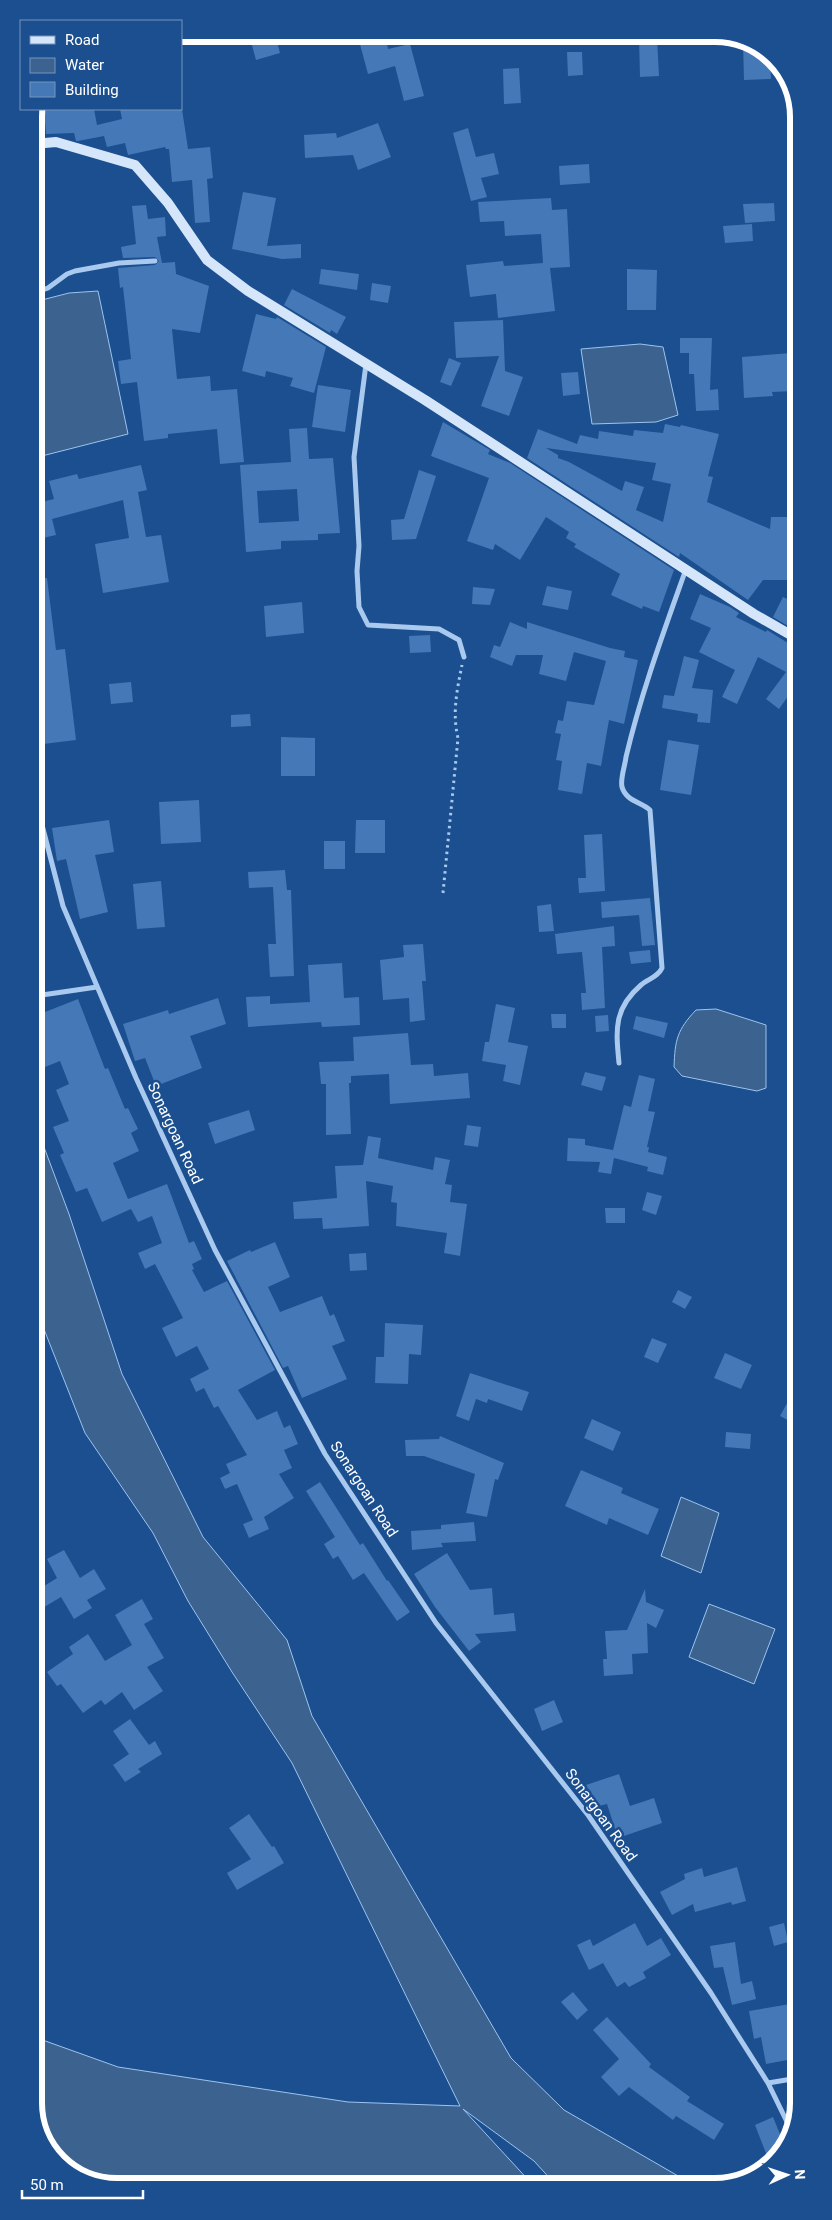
<svg xmlns="http://www.w3.org/2000/svg" width="832" height="2220" viewBox="0 0 832 2220" font-family="Roboto,sans-serif">
<style>
.water{fill:#3c6290;stroke:#9cc4f0}
.building{fill:#4478b7;fill-rule:evenodd}
.lines{fill:none;stroke-linecap:round;stroke-linejoin:round}
.path{stroke:#a9c9ee;stroke-width:3;stroke-dasharray:2.5 4;stroke-linecap:butt}
.minor{stroke:#a9c9ee;stroke-width:5}
.secondary{stroke:#d6e6fa;stroke-width:10}
.labels{text-anchor:middle;stroke-width:5;stroke-linejoin:round;paint-order:stroke}
.street-label{font-size:15px;fill:#fff;stroke:#1b4f8f}
.rim{fill:none;stroke:#fff;stroke-width:6}
</style>
<rect width="100%" height="100%" fill="#1b4f8f"/>
<path class="water" d="M98 291 128 434 34 458V302L69 293Z
M640 344 663 347 678 415 656 422 592 424 581 349Z
M716 1009 766 1025V1088L757 1091 682 1076 674 1067C675 1040 677 1030 696 1010Z
M35 1123 69 1214 122 1374 203 1537 287 1640 312 1716 511 2058 564 2110 692 2184H555L534 2161 463 2109 532 2184 111 2186 66 2169 37 2125V2038L118 2067 348 2102 460 2106 292 1763 232 1672 188 1601 153 1533 85 1433 36 1309Z
M681 1497 719 1513 701 1573 661 1556Z
M709 1604 775 1629 754 1684 689 1657Z"/>
<path class="building" d="M358 37H374L375 41 386 38 388 49 410 44 424 96 404 101 395 66 368 74Z
M250 38H276L280 53 256 60Z
M639 38H657L659 76 640 77Z
M743 43 770 54 771 79 744 80Z
M567 52H582L583 75 568 76Z
M519 68 521 103 504 104 503 69Z
M44 109H94L97 125 122 119 120 109H182L188 149 210 147 213 178 207 179 210 222 195 223 192 180 172 182 169 149H166L165 147 128 155 125 143 107 147 104 136 78 141H76L74 133 46 134Z
M378 123 391 157 358 170 353 155 305 158 304 135 336 133 337 138Z
M468 128 476 157 494 153 499 174 481 178 487 197 471 201 453 133Z
M589 164 590 183 560 185 559 166Z
M243 192 276 198 267 246 301 244V258L282 259 232 249Z
M551 198 552 210 567 209 570 267 550 268 555 311 498 318 496 294 470 297 466 265 503 261 504 266 543 263 541 234 505 236 504 221 480 222 478 202Z
M774 203 775 221 745 223 743 204Z
M146 205 148 219 165 217 166 236 157 237 162 263 175 262 176 274 209 286 200 333 172 329 177 379 210 376 211 391 237 389 244 462 220 464 217 429 168 434V438L144 441 137 382 121 384 118 361 131 359 123 287 120 288 118 268 155 265 159 261 155 257 123 258 121 247 136 244 132 206Z
M752 224 753 241 725 243 723 226Z
M321 269 359 274 357 290 319 284Z
M627 269 657 270 656 310H627Z
M372 283 391 286 388 303 370 300Z
M292 289 346 317 337 334 331 330 330 333 284 305Z
M256 314 276 319 277 317 326 347 314 393 290 386 293 378 266 371 265 377 242 371Z
M503 320 505 371 523 377 509 416 481 406 499 356 456 358 454 322Z
M680 338H712L710 390 718 389 719 410 696 411 694 374H689V353H680Z
M791 353 793 391 772 392 773 396 744 398 742 357Z
M449 358 461 363 451 386 440 382Z
M578 372 580 394 563 396 561 373Z
M318 385 351 390 345 432 312 427Z
M443 422 490 450 488 454 510 463 674 570 659 612 643 606 642 609 611 595 620 574 574 547 576 544 566 538 569 532 546 517 520 560 495 544 493 550 467 541 489 478 431 456Z
M665 424 680 427 681 425 719 434 708 476 713 477 707 502 770 529 771 517H788V580H763L748 600 680 553 679 557 527 458 538 429 577 444 580 435 598 439 599 431 633 436 634 430 663 433ZM546 448 656 463 652 480 671 484 663 522 636 510 644 487 625 481 622 491 569 462 558 458V455Z
M307 428 309 459 333 458 340 533 318 534V540L281 541V549L246 552 240 465 291 462 289 429ZM297 489 299 521 259 523 257 491Z
M141 465 147 490 138 492 146 537 161 535 169 582 103 593 95 544 129 538 123 500 52 519 56 535 34 540V504L54 499 49 481 77 474 79 479Z
M419 470 436 476 416 539 392 540 391 520 404 519Z
M47 578 56 650 65 649 76 740 35 745V579Z
M547 586 572 591 568 610 542 605Z
M473 587 495 589 490 605 472 604Z
M700 594 730 607 739 613 736 617 766 632 767 630 796 648V685L779 709 766 699 786 672 758 657 737 704 722 697 735 670 699 652 711 628 690 619Z
M783 597 796 603V623L793 629 773 617Z
M302 602 304 633 266 637 264 606Z
M510 622 527 629V622L610 648 625 651 624 657 638 660 624 724 609 720 601 766 587 763 582 794 558 790 562 761 556 760 561 734 555 733 558 720 563 721 567 701 594 705 606 661 574 652 566 681 539 674 543 655H516L512 666 490 657 494 645 500 647Z
M430 635 431 652 410 653 409 636Z
M684 656 699 660 692 688 713 690 710 723 697 722 698 714 662 708 664 695 674 696Z
M131 682 133 702 111 704 109 684Z
M250 714 251 726 231 727V715Z
M281 737 315 738V776H281Z
M668 740 699 745 691 795 660 790Z
M199 800 201 842 161 844 159 802Z
M109 820 114 852 95 855 108 912 80 919 66 859 57 861 52 828Z
M356 820H385V853H355Z
M602 834 605 891 579 893 578 878H586L584 835Z
M324 841H345V869H324Z
M285 870 287 890H291L294 976 270 977 268 944H276L273 887 249 888 248 872Z
M161 881 165 927 137 929 133 884Z
M650 898 655 945 642 946 639 915 602 918 601 902Z
M551 904 554 931 539 932 537 906Z
M614 926 615 946 602 947 605 1008 582 1010 581 993H586L582 952 557 954 555 934Z
M423 944 426 981H422L425 1020 410 1022 409 998 383 1000 380 960 404 957 403 945Z
M650 950 651 962 631 964 629 952Z
M342 963 344 998 359 997 360 1025 322 1027 321 1022 248 1027 246 997 270 996V1004L310 1002 308 965Z
M218 998 226 1024 190 1036 202 1068 156 1086 145 1058 135 1061 123 1024 168 1010 169 1014Z
M78 999 105 1069 108 1068 125 1109 128 1108 138 1129 131 1133 139 1151 113 1163 128 1199 167 1184 189 1243 194 1241 202 1259 192 1264 194 1269 192 1270 204 1292 227 1281 275 1370 238 1390 257 1420 277 1411 284 1428 290 1425 298 1444 284 1450 292 1468 279 1474 294 1498 264 1517 269 1529 249 1538 243 1524 253 1520 237 1484 225 1489 220 1478 230 1473 226 1464 247 1455 218 1406 214 1408 204 1388 196 1392 190 1379 209 1369 197 1346 176 1357 162 1328 183 1318 155 1264 145 1269 138 1253 162 1243 152 1216 138 1222 131 1209 102 1222 87 1188 76 1192 60 1155 64 1153 53 1127 69 1121 56 1090 69 1084 60 1061 35 1071V1016Z
M496 1004 515 1008 508 1042 528 1046 520 1085 503 1081 506 1065 482 1061 485 1042H489Z
M551 1014H566V1028H552Z
M608 1015 609 1031 596 1032 595 1016Z
M636 1016 668 1023 664 1038 633 1029Z
M408 1033 411 1065 433 1064 434 1076 468 1073 470 1098 390 1104 389 1074 351 1076V1083H349L351 1134 326 1135V1084H321L319 1062 354 1061 353 1037Z
M585 1072 606 1077 602 1091 581 1085Z
M639 1075 655 1079 648 1111 655 1112 647 1147H649L648 1152 667 1157 663 1175 647 1171 648 1167 614 1158 611 1174 598 1172 600 1162 567 1161 568 1138 585 1139V1145L613 1150 624 1105 631 1107Z
M249 1110 255 1130 215 1144 208 1123Z
M467 1125 481 1127 478 1147 464 1145Z
M368 1136 381 1138 378 1158 433 1170 435 1157 450 1160 445 1184 452 1185 450 1202 467 1204 460 1256 444 1253 447 1233 396 1226 397 1203 391 1202 393 1186 366 1181 369 1226 323 1229 322 1218 294 1219 293 1202 337 1198 335 1166 363 1165Z
M647 1192 662 1196 656 1215 642 1210Z
M605 1208H625V1223H606Z
M275 1242 290 1277 268 1287 280 1312 322 1296 330 1316 334 1314 345 1341 332 1346 347 1379 302 1398 288 1366 283 1368 227 1261 250 1250 251 1252Z
M366 1253 367 1270 350 1271 349 1254Z
M678 1290 692 1297 685 1309 672 1302Z
M385 1323 423 1325 421 1355 409 1354 408 1384 375 1383 376 1357H384Z
M652 1338 667 1344 658 1363 644 1357Z
M725 1353 752 1365 741 1389 714 1378Z
M470 1373 529 1392 522 1411 488 1399 487 1403 476 1399 469 1421 456 1416Z
M797 1385V1425L780 1416Z
M592 1419 621 1432 613 1451 584 1438Z
M726 1432 751 1434 750 1449 725 1447Z
M440 1436 504 1463 498 1480 495 1479 487 1517 466 1513 475 1474 424 1456H406L405 1440 439 1439Z
M581 1470 623 1488 621 1493 659 1509 648 1535 609 1518 607 1525 565 1506Z
M320 1482 360 1545 363 1543 387 1581 388 1580 410 1612 397 1621 364 1573 353 1580 338 1556 333 1559 324 1544 335 1537 306 1491Z
M474 1522 476 1541 441 1543 443 1547 412 1550 411 1531 441 1529V1525Z
M64 1550 80 1578 94 1569 106 1589 87 1600 92 1608 74 1619 61 1597 36 1612V1591L57 1578 47 1559Z
M447 1553 470 1590 492 1588 494 1615 514 1613 516 1631 475 1634 481 1642 469 1651 435 1607 414 1574Z
M645 1589 646 1602 664 1610 656 1628 647 1623 648 1653 632 1654 633 1674 604 1676 603 1659H607L605 1631 627 1630Z
M142 1599 153 1619 144 1624 164 1658 147 1667 163 1691 134 1710 122 1692 105 1705 101 1700 83 1713 61 1684 57 1686 47 1672 73 1654 69 1647 88 1634 105 1661 132 1645 115 1615Z
M554 1700 563 1722 542 1731 534 1709Z
M130 1719 149 1745 155 1741 162 1754 138 1769 141 1772 125 1782 113 1765 129 1754 113 1731Z
M619 1774 630 1806 654 1798 662 1823 618 1838 607 1804 599 1806 586 1785Z
M249 1814 272 1847 274 1846 284 1863 237 1890 227 1873 251 1859 229 1828Z
M737 1867 746 1901 732 1905 731 1902 695 1912 693 1904 672 1915 660 1892 685 1879 684 1874 702 1868 704 1877Z
M635 1923 647 1946 661 1938 671 1955 643 1972 646 1978 629 1987 625 1982 617 1987 603 1963 589 1970 577 1945 590 1939 593 1946Z
M784 1923 788 1942 774 1946 769 1927Z
M735 1942 741 1984 752 1981 756 1999 732 2005 723 1967 714 1968 710 1946Z
M573 1992 588 2010 577 2020 561 2002Z
M796 2003 798 2015V2058L766 2064 761 2037 754 2039 749 2011Z
M607 2017 651 2064 649 2067 690 2097 687 2101 724 2124 714 2140 676 2116 673 2120 629 2087 619 2096 601 2077 619 2059 593 2030Z
M773 2117 784 2144 781 2153 769 2161 755 2125Z"/>
<g class="lines">
<path class="path" d="M443 893 458 738C452 713 457 690 462 665"/>
<path class="minor" d="M34 293 48 288 67 274 75 271 119 263 155 261
M366 364 354 457 359 546 357 571 359 607 368 625 439 629 459 640 464 657
M35 798 63 906 136 1078 215 1250 325 1454 436 1623 588 1815 711 1993 768 2083 790 2128
M35 996 97 987
M619 1063C616 1031 613 1009 641 985 648 979 658 977 662 968L650 810C641 802 626 801 622 787 620 779 625 766 626 757 641 693 664 631 686 569
M768 2083 798 2078"/>
<path class="secondary" d="M34 144 56 142 135 165 168 203 207 260 248 291 425 400 754 614 796 638"/>
</g>
<g class="labels">
<g class="street-label">
<text transform="translate(175 1133) rotate(65)" y="5">Sonargoan Road</text>
<text transform="translate(364 1489) rotate(57)" y="5">Sonargoan Road</text>
<text transform="translate(601 1815) rotate(54)" y="5">Sonargoan Road</text>
</g>
</g>
<path d="M0 0H832V2220H0ZM117 42H715A75 75 0 0 1 790 117V2103A75 75 0 0 1 715 2178H117A75 75 0 0 1 42 2103V117A75 75 0 0 1 117 42Z" fill="#1b4f8f" fill-rule="evenodd"/>
<path class="rim" d="M117 42H715A75 75 0 0 1 790 117V2103A75 75 0 0 1 715 2178H117A75 75 0 0 1 42 2103V117A75 75 0 0 1 117 42Z"/>
<rect x="20" y="20" width="162" height="90" fill="#1b4f8f" stroke="#7695bc"/>
<rect x="30" y="36" width="25" height="8" fill="#d6e6fa" stroke="#7695bc"/>
<text x="65" y="45" font-size="15" fill="#ffffff">Road</text>
<rect x="30" y="58" width="25" height="15" fill="#3c6290" stroke="#7695bc"/>
<text x="65" y="70" font-size="15" fill="#ffffff">Water</text>
<rect x="30" y="82" width="25" height="15" fill="#4478b7" stroke="#7695bc"/>
<text x="65" y="95" font-size="15" fill="#ffffff">Building</text>
<g transform="translate(787 2175) rotate(87)" stroke="#1b4f8f" stroke-width="4" paint-order="stroke">
<path d="M0-4L9 19L0 12L-9 19Z" fill="#ffffff"/>
<text y="-8" font-size="14" font-weight="bold" text-anchor="middle" fill="#ffffff">N</text>
</g>
<path d="M22 2190v8h121v-8" fill="none" stroke="#ffffff" stroke-width="2.5"/>
<text x="30" y="2190" font-size="15" fill="#ffffff" stroke="#1b4f8f" stroke-width="4" paint-order="stroke">50 m</text>
</svg>
